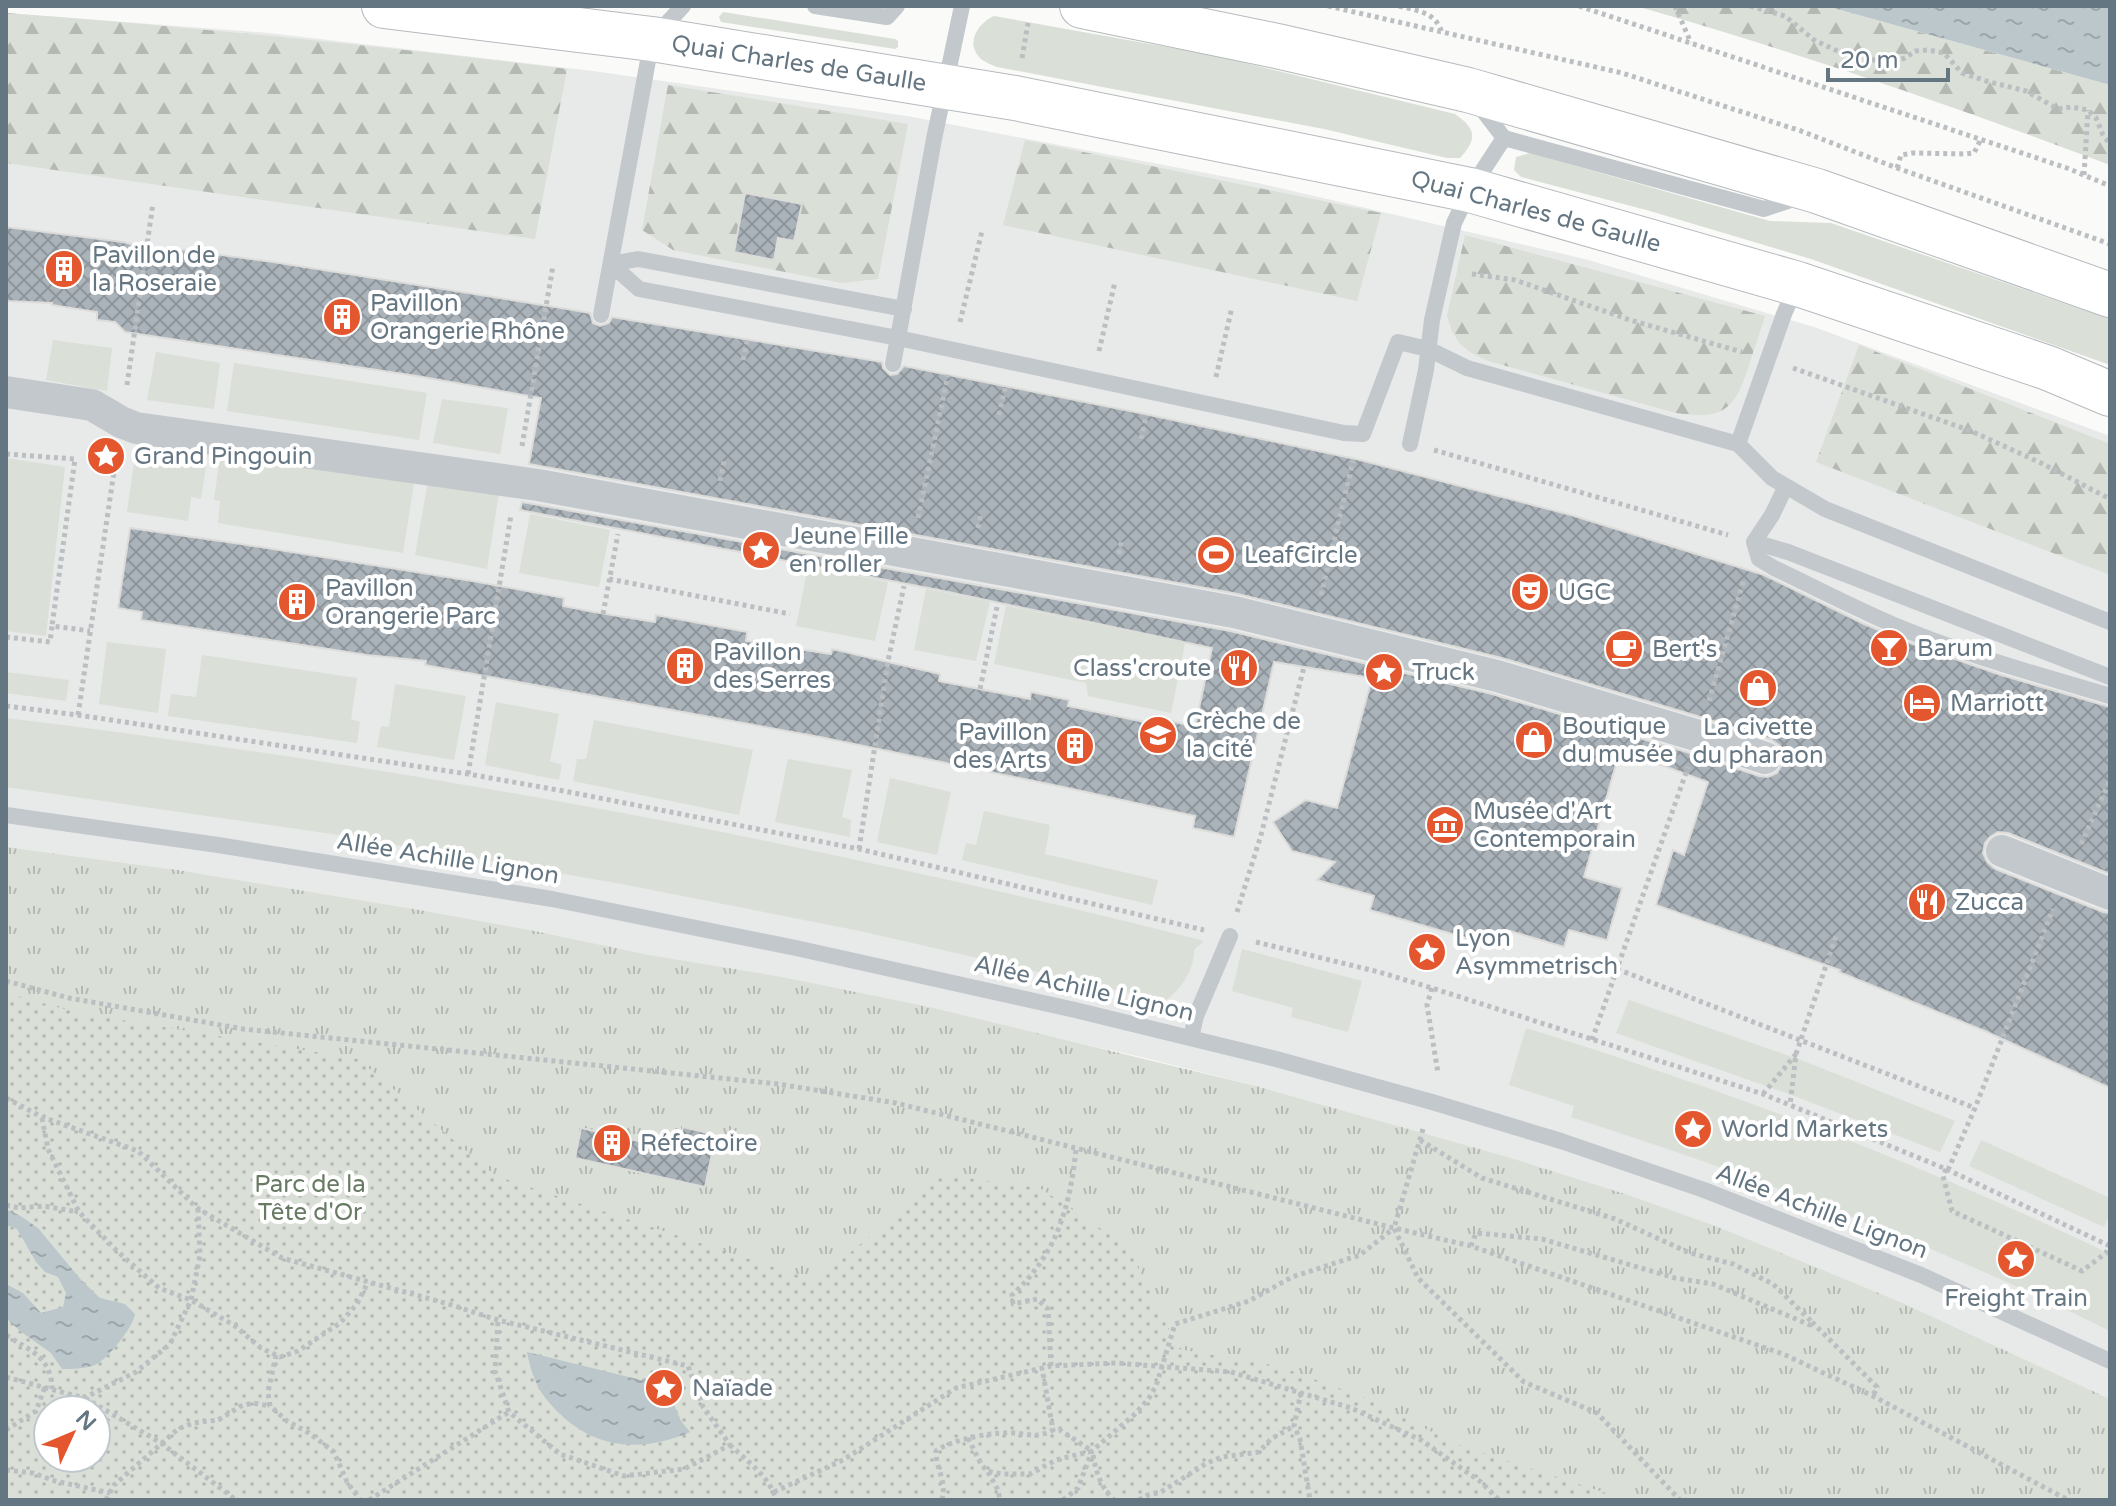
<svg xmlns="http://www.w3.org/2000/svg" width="2116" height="1506" viewBox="0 0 2116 1506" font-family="'Varela Round',sans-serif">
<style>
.built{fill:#e8e9e9}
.grass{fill:#dadfd7}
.forest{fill:url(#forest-firs)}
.park{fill:url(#park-tufts);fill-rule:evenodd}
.garden{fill:url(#garden-dots);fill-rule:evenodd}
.water{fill:url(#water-ripples)}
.building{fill:url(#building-cross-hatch);stroke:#dcdcda;stroke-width:2}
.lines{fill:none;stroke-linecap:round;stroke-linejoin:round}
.primary-casing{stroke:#b5babe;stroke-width:46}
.path{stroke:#bbbfc2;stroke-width:5;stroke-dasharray:4 4;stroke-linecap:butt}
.lane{stroke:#c3c8cc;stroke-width:16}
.street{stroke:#c3c8cc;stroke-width:32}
.primary{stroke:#fff;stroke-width:44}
.labels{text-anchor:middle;stroke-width:8;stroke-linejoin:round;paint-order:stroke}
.street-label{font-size:24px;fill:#657683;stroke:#fff}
.poi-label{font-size:24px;fill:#657683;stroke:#fff;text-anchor:start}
.park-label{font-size:24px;fill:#687a64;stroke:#fff}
</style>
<defs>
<pattern id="forest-firs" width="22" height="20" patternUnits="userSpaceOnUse" patternTransform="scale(2)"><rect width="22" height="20" fill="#dadfd7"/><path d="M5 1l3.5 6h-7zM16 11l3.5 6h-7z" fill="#b4b9b4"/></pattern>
<pattern id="park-tufts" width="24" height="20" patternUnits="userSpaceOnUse" patternTransform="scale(2)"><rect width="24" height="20" fill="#dadfd7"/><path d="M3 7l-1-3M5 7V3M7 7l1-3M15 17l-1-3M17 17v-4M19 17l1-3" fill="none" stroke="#b4b9b4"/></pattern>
<pattern id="garden-dots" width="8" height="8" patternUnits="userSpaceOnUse" patternTransform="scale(2)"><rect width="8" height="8" fill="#dadfd7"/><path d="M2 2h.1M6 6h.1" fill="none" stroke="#b4b9b4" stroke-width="1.8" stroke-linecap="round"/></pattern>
<pattern id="water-ripples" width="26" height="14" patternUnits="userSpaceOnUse" patternTransform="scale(2)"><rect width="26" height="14" fill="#bbc7cb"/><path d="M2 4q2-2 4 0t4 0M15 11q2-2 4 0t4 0" fill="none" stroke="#9ca6aa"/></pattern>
<pattern id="building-cross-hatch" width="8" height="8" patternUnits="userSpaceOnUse" patternTransform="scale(2)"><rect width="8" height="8" fill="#aab3b9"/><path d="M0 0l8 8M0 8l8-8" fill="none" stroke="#8e969c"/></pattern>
</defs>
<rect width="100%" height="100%" fill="#fafaf8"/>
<path class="built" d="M6 13 269 33 593 71 907 116 1258 183 1585 259 1814 327 2110 436V1399L1905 1304 1501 1155 1256 1086 1141 1057 777 976 650 955 530 930 420 910 178 870 6 847Z"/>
<path class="grass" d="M723 12 895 39 898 41V47L895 49 721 22 719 17Z
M994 16 1217 56 1455 114C1476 129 1478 138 1460 158H1447L1324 129 997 67C992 65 984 62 980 58 965 43 978 23 994 16Z
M1530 153 1770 221 1831 223 2110 319V365L1811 259 1650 211 1521 177 1514 170 1516 157Z
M53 340 112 348 107 391 46 380Z
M156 352 220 363 214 409 147 400Z
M234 363 427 393 419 440 227 411Z
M442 399 508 408 500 454 433 443Z
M138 435 209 446 201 499 191 497 188 521 127 512Z
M221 449 415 477 403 553 218 523 220 501 214 500Z
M6 458 65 467 46 636 6 631Z
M428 481 499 493 487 569 415 555Z
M530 514 610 530 599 587 519 573Z
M808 567 888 582 875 641 796 626Z
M926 589 990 602 976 661 914 650Z
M1006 606 1185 643 1171 713 1088 696 1086 683 994 664Z
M107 642 166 649 158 713 99 704Z
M202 655 357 678 351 719 360 722 357 743 168 716 171 694 196 697Z
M6 672 69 680 66 701 6 693Z
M395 684 466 696 454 760 377 747 381 726 389 727Z
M496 702 559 714 550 761 562 765 559 780 485 765Z
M6 718C409 767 810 841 1204 941L1194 950C1194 971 1181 989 1165 1001L860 931 622 884 339 835 6 787Z
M594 720 753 750 739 815 573 781 577 759H586Z
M788 759 852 770 842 817 851 820 850 837 775 822Z
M890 778 951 792 937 855 877 842Z
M984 811 1050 825 1045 854 1158 880 1152 905 962 860 966 843 976 845Z
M1242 949 1362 981 1348 1032 1291 1017 1293 1008 1232 991Z
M1629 1000 1801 1060 1955 1121 1940 1152 1797 1097 1616 1033Z
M1526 1028C1726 1090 1921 1163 2110 1254V1331C1937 1245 1755 1176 1571 1117L1574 1106 1509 1085Z
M1981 1140 2110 1198V1213L2104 1227 1969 1166Z"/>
<path class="forest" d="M1636 6H1826L2110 85V165C1954 106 1796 52 1636 6Z
M6 13C194 27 380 46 567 69L535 239 6 163Z
M668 85 908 124 878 279 841 283 673 250 642 230Z
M1025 140 1381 213 1357 301 1003 225Z
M1465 235 1765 316C1759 334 1753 353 1747 371 1733 413 1720 419 1676 413L1488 361 1470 352 1460 344 1452 331 1447 316Z
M1859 345 2110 444V575L1816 462Z"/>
<path class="park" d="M6 847 178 870 420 910 530 930 650 955 777 976 929 1007 1256 1086 1501 1155 1625 1194 1718 1227 1905 1304 2110 1399V1500H6ZM48 1410H96V1458H48Z"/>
<path class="garden" d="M6 993 79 1013 358 1059 496 1176 816 1281 944 1175 1040 1188 1128 1247 1178 1349 1278 1366 1363 1397 1456 1444 1627 1500H6ZM48 1410H96V1458H48Z"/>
<path class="water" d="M1826 6H2110V85Z
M6 1210 19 1215 38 1228 82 1281 100 1298 125 1304 135 1314C133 1327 108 1359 95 1365 84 1369 74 1369 62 1369L51 1353 20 1331 6 1318V1284L23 1293 41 1313 63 1307 66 1293 58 1277 45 1272 36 1262 17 1229 6 1225Z
M527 1352 653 1383 651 1395 672 1400 681 1421 690 1432C639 1454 592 1449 553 1407 547 1400 539 1391 536 1382 531 1372 529 1362 527 1352Z"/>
<path class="building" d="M745 193 802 204 794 241 778 238 774 260 734 252Z
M6 227 123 242 169 254 170 248 273 262 561 308 590 313 593 323 600 326 609 323 612 317 882 362 883 368 890 375 897 374 904 366 1140 413 1360 460 1571 515 1764 575 1864 624 1923 648 2001 675 2110 707V874L2008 833 1998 832 1990 837 1985 843 1983 853 1987 862 1995 869 2103 912 2110 913V1088L1985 1031 1839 972 1840 970 1656 905 1673 850 1684 855 1708 782 1620 750 1584 877 1622 888 1607 940 1569 930 1564 947 1510 931 1504 949 1370 910 1374 896 1317 880 1335 862 1292 851 1273 822 1306 800 1337 808 1372 678 1274 662 1234 837 1193 828 1195 816 1068 788 820 737 425 665 426 661 367 655 141 620 142 612 118 608 130 528 241 544 478 582 564 598 563 606 594 612 655 622 656 615 747 632 746 641 831 654 832 649 940 674 939 681 1030 699 1031 692 1069 700 1068 706 1154 724 1155 717 1195 727 1212 648 939 590 520 510 522 502 1230 631 1492 694 1693 754 1759 776 1768 777 1777 773 1783 763V753L1780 746 1772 740 1704 718 1502 658 1238 594 529 464 541 398 417 376 125 332 115 322 97 320V312L52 305V303L6 301Z
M683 1127 716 1135 705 1187 575 1158 581 1128 678 1150Z"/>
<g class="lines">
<g class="primary-casing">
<path id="primary" d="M384 6 652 39 1015 98 1470 190 1798 284 2048 368 2110 394
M1082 6 1277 46 1468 90 1817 191 2110 295"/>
</g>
<path class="path" d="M1328 6 1622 73 1801 131 1897 168 2110 244
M1399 6C1418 11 1436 12 1442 33
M1579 6 2067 168 2110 186
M1675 6 1691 43
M1750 6 1785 16 1814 40 1844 54 1865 55 1883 65 1905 58 1915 51 1928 50 1944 53 1962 73 1986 81 2026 91 2058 109 2071 107 2088 110 2096 118 2103 135 2110 144
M1022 58 1028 23
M1897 168 1901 155 1913 153 1966 154 1974 153 1981 139
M2084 175 2088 110
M1472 274 1515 280 1630 320 1742 352
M960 322 982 231
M1099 351 1115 282
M743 360 748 337
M1793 368 1971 431 2041 463 2110 499
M1216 377 1232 307
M127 385 153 203
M999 415 1005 388
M1141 439 1146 417
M522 446 553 266
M1434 450 1728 535
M6 454 75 459 52 626
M720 481 724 461
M918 518 948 375
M978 528 981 515
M1119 554 1122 539
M609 579 790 614
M1321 595 1353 461
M603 614 618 534
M6 637 50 642 52 626 90 631
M980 689 997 607
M1709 701 1744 579
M6 706 78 715 468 774 569 792 859 849 1204 930
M78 715 116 458
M468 774 511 515
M2081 844 2110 780
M859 849 888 661 904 586
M1237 912 1261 835 1304 667
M1256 942 1379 972 1432 988 1763 1094 1946 1169 2110 1246
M1617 969 1975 1108
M6 981 69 998 243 1029 778 1084 896 1103 1394 1228 1471 1246 1783 1354 1873 1396 2068 1500
M1432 988 1427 1005 1438 1073
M1592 1040 1688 767
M1796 1054 1836 936
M1763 1094 1796 1054 1790 1105
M6 1098 42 1117 138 1151 197 1208 282 1258 452 1305 498 1320 688 1366 703 1407 730 1445 684 1469 624 1476 560 1454 509 1412 495 1371 498 1320
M42 1118 48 1149 79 1212 117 1251 159 1288 191 1300 235 1326 261 1348 280 1357 298 1351 340 1323 357 1304 368 1282
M1423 1129 1394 1228 1418 1278 1524 1382 1597 1413 1680 1500
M1420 1140 1482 1178 1615 1219 1690 1253 1733 1264 1773 1284 1812 1322 1810 1325 1713 1284 1675 1278 1542 1239 1476 1233 1471 1246
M1946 1169 1943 1176 1952 1211 2082 1271 2106 1253 2109 1246
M1948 1170 1975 1108 2053 909
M6 1205 19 1208 44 1206 78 1212
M1812 1322 1877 1387 1873 1396
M6 1335C30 1351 51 1356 52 1389
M276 1355 268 1392 270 1406 287 1421 309 1433 334 1452 347 1482 360 1500
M1051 1366 1048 1309 1037 1299 1013 1304 1012 1295C1057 1254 1070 1207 1076 1149
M6 1377 84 1398 136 1372 170 1344 191 1300 200 1256 198 1209
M1301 1392 1294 1426 1300 1439 1310 1500
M85 1398 161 1443 236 1500
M6 1430 36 1411 45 1387
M968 1438 981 1464 987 1471 1002 1474H1030L1056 1460 1092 1451 1060 1430H1053
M730 1445C746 1460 771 1478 776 1500
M1093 1455C1096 1472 1101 1488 1114 1500
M6 1470 33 1473 55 1481 110 1493
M988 1472 998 1490 1000 1500
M774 1492 843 1460 956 1388 1051 1366 1116 1363 1231 1372 1351 1408 1421 1440 1481 1482 1499 1500
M106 1500 114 1485 178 1429 193 1423 218 1420 241 1406 253 1403 270 1406
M369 1500 509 1412
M942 1500C947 1480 936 1470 936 1451 952 1439 997 1431 1016 1433 1033 1435 1037 1438 1053 1430L1042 1368
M1063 1500 1078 1488 1092 1451 1135 1414 1149 1398 1156 1386 1175 1324 1249 1301 1292 1277 1360 1255 1393 1229
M1139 1500 1148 1495 1161 1492 1207 1463 1222 1457 1259 1452 1271 1439 1294 1426"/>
<path class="lane" d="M815 6 887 17 897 6
M962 6 934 139 898 338 1344 433 1363 434 1398 342 1428 349 1467 368 1738 444 1784 314 1797 285
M1478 104 1504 138
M611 264 639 289 898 338 893 364
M611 264 638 259 904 309
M601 315 652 39 683 6
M1410 444 1426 370 1432 320 1454 223 1470 190 1504 138 1764 209 1800 197
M1738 444 1772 478 1825 509 2110 622
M1754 542 1772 515 1786 486
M2110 677 1788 552 1754 542 1759 559 1774 568C1816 588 1858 610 1901 628 1969 656 2040 675 2110 696
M6 815 218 845 552 899 796 948 1075 1010 1276 1059 1432 1102 1561 1141 1704 1190 1921 1275 2110 1361
M1191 1038 1196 1016 1230 936"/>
<path class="street" d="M6 392 92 405 121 422 136 428 538 485 1234 612 1497 676 1699 736 1765 758
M2002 851 2110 894"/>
<use href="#primary" class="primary"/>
</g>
<defs>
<g id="building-disc" transform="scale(2)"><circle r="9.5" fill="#e4572e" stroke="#fff"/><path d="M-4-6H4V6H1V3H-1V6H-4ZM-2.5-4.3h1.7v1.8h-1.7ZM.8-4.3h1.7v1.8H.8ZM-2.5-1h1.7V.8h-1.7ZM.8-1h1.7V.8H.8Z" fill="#fff"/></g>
<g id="sight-disc" transform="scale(2)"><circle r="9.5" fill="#e4572e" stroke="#fff"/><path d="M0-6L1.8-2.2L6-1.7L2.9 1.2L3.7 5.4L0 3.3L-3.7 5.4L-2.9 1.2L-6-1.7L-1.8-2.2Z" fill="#fff"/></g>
<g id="stadium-disc" transform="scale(2)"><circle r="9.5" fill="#e4572e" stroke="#fff"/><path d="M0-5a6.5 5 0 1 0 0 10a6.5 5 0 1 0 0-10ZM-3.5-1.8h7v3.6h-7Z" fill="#fff"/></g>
<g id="theatre-disc" transform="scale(2)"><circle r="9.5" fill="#e4572e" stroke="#fff"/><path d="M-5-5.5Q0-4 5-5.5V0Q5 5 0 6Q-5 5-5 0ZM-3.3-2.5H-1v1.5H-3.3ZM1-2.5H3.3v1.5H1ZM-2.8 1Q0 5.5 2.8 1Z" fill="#fff"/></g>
<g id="bar-disc" transform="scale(2)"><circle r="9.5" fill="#e4572e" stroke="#fff"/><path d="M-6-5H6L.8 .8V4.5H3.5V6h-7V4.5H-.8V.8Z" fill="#fff"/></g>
<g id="cafe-disc" transform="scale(2)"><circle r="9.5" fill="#e4572e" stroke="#fff"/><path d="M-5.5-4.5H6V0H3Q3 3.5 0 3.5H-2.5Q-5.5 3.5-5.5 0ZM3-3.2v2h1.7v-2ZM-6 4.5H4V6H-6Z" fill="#fff"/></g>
<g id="restaurant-disc" transform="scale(2)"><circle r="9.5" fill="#e4572e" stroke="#fff"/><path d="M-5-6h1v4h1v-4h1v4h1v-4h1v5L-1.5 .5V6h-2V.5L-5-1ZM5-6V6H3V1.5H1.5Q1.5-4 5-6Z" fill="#fff"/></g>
<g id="shop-disc" transform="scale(2)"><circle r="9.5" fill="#e4572e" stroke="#fff"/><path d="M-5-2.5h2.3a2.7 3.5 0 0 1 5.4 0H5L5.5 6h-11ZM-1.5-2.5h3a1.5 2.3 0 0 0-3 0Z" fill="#fff"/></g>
<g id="hotel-disc" transform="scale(2)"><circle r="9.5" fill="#e4572e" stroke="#fff"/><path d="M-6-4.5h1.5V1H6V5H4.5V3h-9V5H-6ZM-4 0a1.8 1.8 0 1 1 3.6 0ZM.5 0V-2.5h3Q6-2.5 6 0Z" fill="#fff"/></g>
<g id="school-disc" transform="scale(2)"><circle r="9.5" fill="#e4572e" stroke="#fff"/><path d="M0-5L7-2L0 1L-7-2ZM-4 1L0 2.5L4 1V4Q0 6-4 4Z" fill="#fff"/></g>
<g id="museum-disc" transform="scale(2)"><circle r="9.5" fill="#e4572e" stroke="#fff"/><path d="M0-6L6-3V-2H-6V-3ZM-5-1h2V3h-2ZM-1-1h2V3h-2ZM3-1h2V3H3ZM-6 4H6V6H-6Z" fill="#fff"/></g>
</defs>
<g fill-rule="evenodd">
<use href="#building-disc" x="64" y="269"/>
<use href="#building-disc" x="342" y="317"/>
<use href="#sight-disc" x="106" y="456"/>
<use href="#sight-disc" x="761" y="550"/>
<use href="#stadium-disc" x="1216" y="555"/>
<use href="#theatre-disc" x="1530" y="592"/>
<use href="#building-disc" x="297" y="602"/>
<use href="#bar-disc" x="1889" y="648"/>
<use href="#cafe-disc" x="1624" y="649"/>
<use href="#building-disc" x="685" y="666"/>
<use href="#restaurant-disc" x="1239" y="668"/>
<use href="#sight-disc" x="1384" y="672"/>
<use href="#shop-disc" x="1758" y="688"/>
<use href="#hotel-disc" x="1922" y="703"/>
<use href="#school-disc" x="1158" y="735"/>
<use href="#shop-disc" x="1534" y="740"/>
<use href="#building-disc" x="1075" y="746"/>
<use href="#museum-disc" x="1445" y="825"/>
<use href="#restaurant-disc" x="1927" y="902"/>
<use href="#sight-disc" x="1427" y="952"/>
<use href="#sight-disc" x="1693" y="1129"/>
<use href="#building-disc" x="612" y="1143"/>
<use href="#sight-disc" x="2016" y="1259"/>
<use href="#sight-disc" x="664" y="1388"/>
</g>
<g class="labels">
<g class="street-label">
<text transform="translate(799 63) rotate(9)" y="8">Quai Charles de Gaulle</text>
<text transform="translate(1536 211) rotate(15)" y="8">Quai Charles de Gaulle</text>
<text transform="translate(448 858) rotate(9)" y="8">Allée Achille Lignon</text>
<text transform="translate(1084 988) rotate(13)" y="8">Allée Achille Lignon</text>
<text transform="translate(1822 1211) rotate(21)" y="8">Allée Achille Lignon</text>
</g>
<g class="poi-label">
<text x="92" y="263">Pavillon de<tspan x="92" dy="28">la Roseraie</tspan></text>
<text x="370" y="311">Pavillon<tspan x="370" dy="28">Orangerie Rhône</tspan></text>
<text x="134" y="464">Grand Pingouin</text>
<text x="789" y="544">Jeune Fille<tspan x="789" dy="28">en roller</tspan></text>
<text x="1244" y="563">LeafCircle</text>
<text x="325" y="596">Pavillon<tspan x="325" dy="28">Orangerie Parc</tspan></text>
<text x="1558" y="600">UGC</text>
<text x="1917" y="656">Barum</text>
<text x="1652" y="657">Bert's</text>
<text x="713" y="660">Pavillon<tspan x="713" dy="28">des Serres</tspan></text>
<text x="1211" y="676" text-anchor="end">Class'croute</text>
<text x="1412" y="680">Truck</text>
<text x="1950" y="711">Marriott</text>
<text x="1186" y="729">Crèche de<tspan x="1186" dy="28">la cité</tspan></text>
<text x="1562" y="734">Boutique<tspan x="1562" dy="28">du musée</tspan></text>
<text x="1758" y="735" text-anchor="middle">La civette<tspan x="1758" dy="28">du pharaon</tspan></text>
<text x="1047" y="740" text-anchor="end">Pavillon<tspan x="1047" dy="28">des Arts</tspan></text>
<text x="1473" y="819">Musée d'Art<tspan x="1473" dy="28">Contemporain</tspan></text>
<text x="1955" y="910">Zucca</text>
<text x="1455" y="946">Lyon<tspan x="1455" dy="28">Asymmetrisch</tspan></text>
<text x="1721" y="1137">World Markets</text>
<text x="640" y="1151">Réfectoire</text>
<text x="2016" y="1306" text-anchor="middle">Freight Train</text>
<text x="692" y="1396">Naïade</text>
</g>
<g class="park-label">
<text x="310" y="1192">Parc de la<tspan x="310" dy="28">Tête d'Or</tspan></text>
</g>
</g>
<rect width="2116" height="1506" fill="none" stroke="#657683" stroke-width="16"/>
<g transform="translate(72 1434) rotate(46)"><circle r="38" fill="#ffffff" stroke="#c1c8cd" stroke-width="2"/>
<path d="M0-6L14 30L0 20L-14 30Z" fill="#e4572e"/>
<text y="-12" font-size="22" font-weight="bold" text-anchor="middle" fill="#657683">N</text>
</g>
<path d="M1828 68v12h120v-12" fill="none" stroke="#657683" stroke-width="4"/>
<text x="1840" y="68" font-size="24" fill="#657683" stroke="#ffffff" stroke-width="6" paint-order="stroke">20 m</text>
</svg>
